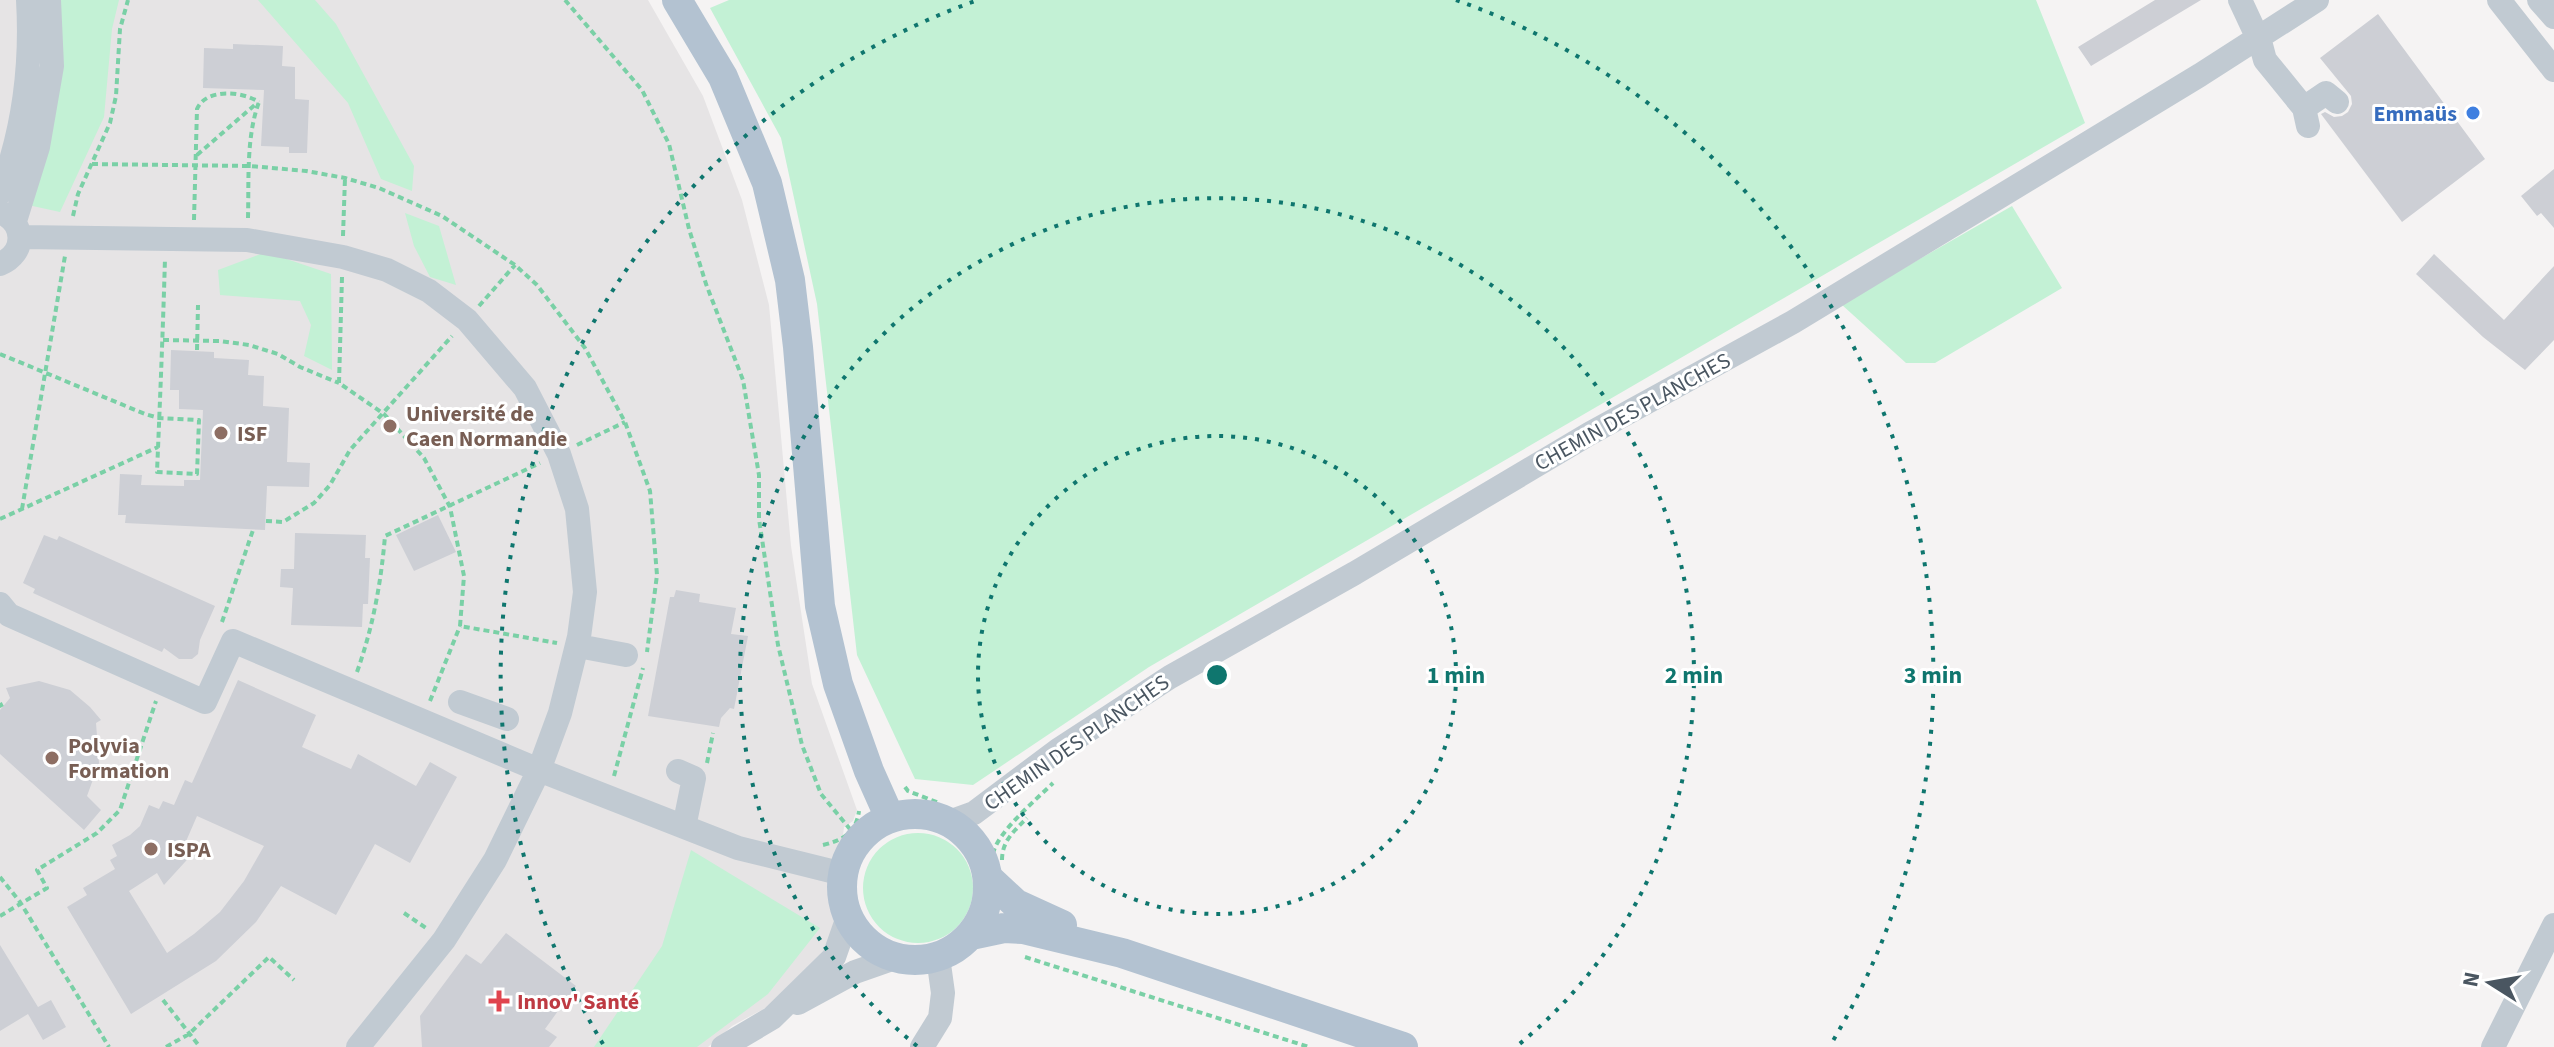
<svg xmlns="http://www.w3.org/2000/svg" width="2554" height="1047" viewBox="0 0 2554 1047" font-family="'Source Sans 3',sans-serif">
<style>
.education{fill:#e6e4e5}
.green{fill:#c3f1d5}
.building{fill:#cdcfd5;fill-rule:evenodd}
.lines{fill:none;stroke-linecap:round;stroke-linejoin:round}
.path{stroke:#7ad0a6;stroke-width:4;stroke-dasharray:6 4;stroke-linecap:butt}
.minor{stroke:#c1cad2;stroke-width:24}
.major{stroke:#b3c2d1;stroke-width:30}
.ring{fill:none;stroke:#0f766e;stroke-width:4;stroke-dasharray:4 8}
.shop-dot{fill:#3f7fe0;stroke:#fff;stroke-width:3}
.education-dot{fill:#8d6e63;stroke:#fff;stroke-width:3}
.health-dot{fill:#e0444e;stroke:#fff;stroke-width:3}
.labels{text-anchor:middle;stroke-width:6;stroke-linejoin:round;paint-order:stroke}
.shop-label{font-size:22px;font-weight:bold;fill:#366cbe;stroke:#fff;text-anchor:end}
.street-label{font-size:22px;fill:#4a5661;stroke:#fff}
.education-label{font-size:22px;font-weight:bold;fill:#785e54;stroke:#fff;text-anchor:start}
.health-label{font-size:22px;font-weight:bold;fill:#be3a42;stroke:#fff;text-anchor:start}
.centre{fill:#0f766e;stroke:#fff;stroke-width:4}
.ring-label{font-size:24px;text-anchor:middle;font-weight:bold;fill:#0f766e;stroke:#fff;stroke-width:6;stroke-linejoin:round;paint-order:stroke}
</style>
<rect width="100%" height="100%" fill="#f5f3f3"/>
<path class="education" d="M0 0H648L703 96 742 200 769 305 791 546 812 684 857 810 853 821 844 827 834 908 837 918 836 938 767 1007 732 1026 708 1047H0Z"/>
<path class="green" d="M59 0H119L112 29 104 117 60 212 28 205Z
M258 0H315L336 24 414 166 412 191 381 179 348 103Z
M729 0H2036L2085 123 1149 667 973 785 915 779 857 655 817 304 781 138 710 8Z
M2012 206 2062 288 1935 363H1906L1841 304Z
M405 213 439 226 456 285 430 277 414 246Z
M266 252 331 274 332 370 304 356 311 325 300 301 220 295 218 270Z
M863 888a55 55 0 1 1 110 0a55 55 0 1 1-110 0Z
M691 850 820 928 768 994 697 1047H594L662 946Z"/>
<path class="building" d="M2155 0H2201L2091 66 2078 47Z
M2378 14 2485 159 2402 222 2321 114 2325 112 2334 117 2342 116 2348 112 2352 104 2351 96 2320 58Z
M233 44 283 46 282 66 295 67V99L309 100 307 153H289V147L261 146 264 90 203 88 204 48 233 49Z
M2554 169V228L2541 213 2537 216 2521 196Z
M2434 254 2504 320 2554 266V340L2525 370 2483 337 2416 274Z
M171 350 214 352V358L249 360 248 375 264 376 263 406 289 408 287 462 310 463 309 487 267 486 265 530 125 523 126 515H118L120 474 142 475 141 485 184 486V480H200L203 410 179 409V390H170Z
M438 515 456 552 414 571 396 535Z
M295 533 366 535 365 558H370L368 604H363L362 627 291 625 293 588 280 587 281 569H294Z
M44 535 57 540 59 536 215 606 200 640 198 654 192 659H179L164 648 162 652 33 593 35 589 23 583Z
M676 590 700 594 699 602 736 608 731 634 748 636 734 709 730 708 721 718 719 727 648 716 670 597H674Z
M238 680 316 715 302 747 351 769 358 754 416 786 430 762 457 777 410 863 375 844 336 915 281 886 256 922 216 961 131 1014 67 907 87 895 83 888 115 869 110 860 117 856 112 845 130 835 140 826 149 805 159 809 163 801 174 805 185 780 192 783ZM197 816 264 846 244 881 220 912 194 934 167 953 129 891 157 873 164 885 195 851 184 846Z
M39 681 70 690 90 707 101 720 96 723 99 763 87 796 101 810 84 830 0 754V710L10 698 6 688Z
M506 933 576 986 545 1029 557 1037 549 1047H422L420 1016 466 954 481 964Z
M0 945 38 1007 51 1000 66 1027 43 1040 28 1014 0 1031Z"/>
<g class="lines">
<path class="path" d="M565 0 642 90 669 144 689 229 706 284 743 380 759 475V519L778 645 802 745 821 794 859 840
M197 155 257 103
M92 164 250 166 306 171 345 178 379 188 442 216 515 265 537 285 585 348 625 422 650 491 657 575 647 652
M73 216 78 194 110 123 116 96 120 29 128 0
M248 218C249 180 246 137 259 102
M194 220 197 109C206 88 242 91 259 102
M343 236 345 178
M342 277 339 383 384 414 424 458 450 507 464 576 460 626 557 643
M479 306 515 265
M163 340 220 341 249 345 278 354 300 367 339 383
M197 350 198 305
M0 354 145 414 159 418 199 420 197 474 157 472C160 401 163 329 165 258
M577 445 625 422
M22 509 65 256
M0 519 158 447
M266 521 283 522 314 503 330 485 350 450 452 336
M222 622 253 530
M357 672C373 627 381 583 385 536L540 463
M430 701 460 626
M0 703 2 707
M707 763 713 733
M614 776 643 668
M905 787 908 791 939 803
M823 845C843 840 856 833 859 811
M993 854C997 832 1037 799 1053 783
M1002 860C1002 841 1014 831 1027 818
M0 877 20 902 109 1047
M404 913 426 928
M0 916 47 888 37 870 97 833 120 810 156 701
M1025 957 1309 1047
M163 1000 200 1047
M166 1047 189 1034 269 957 294 980"/>
<path class="minor" d="M2240 0 2261 45 2265 60 2304 108 2308 126
M2499 0 2554 70
M2539 0 2554 17
M2304 108 2326 93 2337 102
M0 193C24 130 32 67 28 0
M0 212C26 223 26 253 0 264
M15 221 38 147 52 66 49 0
M0 604 9 615 205 702 233 641 539 770 560 713 579 637 585 592 577 509 559 454 525 388 467 320 429 291 387 270 343 257 247 240 21 237
M578 646 626 655
M460 702 507 719
M678 771 694 778 684 827
M949 822 974 813 1058 750 1170 677 1355 573 1589 434 1793 322 2200 75 2317 0
M798 1003 855 972 895 958
M358 1047 444 940 495 860 539 770 738 848 843 874
M723 1047 772 1018 834 957 848 917
M922 1047 940 1018 943 993 938 957
M2493 1047 2554 925"/>
<path class="major" d="M677 0 723 77 767 183 790 280 798 347 820 606 838 684 869 771 890 818
M842 887a73 73 0 1 1 146 0a73 73 0 1 1-146 0Z
M988 878 1016 904 1062 925
M971 935 1004 928 1023 929 1122 953 1403 1047"/>
</g>
<g class="ring">
<circle cx="1217" cy="675" r="239"/>
<path d="M917 1046A477 477 0 1 1 1517 1046"/>
<path d="M603 1044A716 716 0 0 1 978 0M1456 0A716 716 0 0 1 1831 1044"/>
</g>
<circle class="shop-dot" cx="2473" cy="113" r="8"/>
<g class="education-dot">
<circle cx="390" cy="426" r="8"/>
<circle cx="221" cy="433" r="8"/>
<circle cx="52" cy="758" r="8"/>
<circle cx="151" cy="849" r="8"/>
</g>
<path class="health-dot" d="M495 989h8v8h8v8h-8v8h-8v-8h-8v-8h8z"/>
<g class="labels">
<g class="shop-label">
<text x="2457" y="121">Emmaüs</text>
</g>
<g class="street-label">
<text transform="translate(1632 411) rotate(-29)" y="8">CHEMIN DES PLANCHES</text>
<text transform="translate(1076 742) rotate(-35)" y="8">CHEMIN DES PLANCHES</text>
</g>
<g class="education-label">
<text x="406" y="421">Université de<tspan x="406" dy="25">Caen Normandie</tspan></text>
<text x="237" y="441">ISF</text>
<text x="68" y="753">Polyvia<tspan x="68" dy="25">Formation</tspan></text>
<text x="167" y="857">ISPA</text>
</g>
<g class="health-label">
<text x="517" y="1009">Innov' Santé</text>
</g>
</g>
<circle cx="1217" cy="675" r="12" class="centre"/>
<g class="ring-label">
<text x="1456" y="683">1 min</text>
<text x="1694" y="683">2 min</text>
<text x="1933" y="683">3 min</text>
</g>
<g transform="translate(2490 983) rotate(281)" stroke="#ffffff" stroke-width="6" paint-order="stroke">
<path d="M0-6L14 30L0 20L-14 30Z" fill="#4a5661"/>
<text y="-12" font-size="22" font-weight="bold" text-anchor="middle" fill="#4a5661">N</text>
</g>
</svg>
